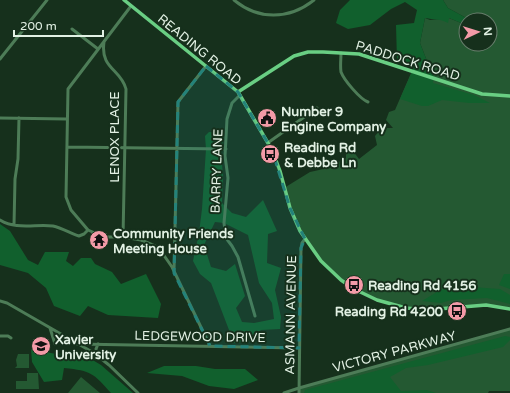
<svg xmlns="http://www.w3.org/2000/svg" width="510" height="393" viewBox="0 0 510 393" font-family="'Varela Round',sans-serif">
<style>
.green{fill:#245932}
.forest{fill:#11602d;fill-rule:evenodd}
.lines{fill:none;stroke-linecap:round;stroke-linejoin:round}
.minor{stroke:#4d7c57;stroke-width:3}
.major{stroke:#69ce83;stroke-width:3.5}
.marked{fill:#24827a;fill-opacity:0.2;stroke:#24827a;stroke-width:3;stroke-dasharray:8 5;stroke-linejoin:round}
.labels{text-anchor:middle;stroke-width:4;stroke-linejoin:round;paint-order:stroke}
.street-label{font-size:13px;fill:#e2f1e4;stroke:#16301c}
.poi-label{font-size:13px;font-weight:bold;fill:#e2f1e4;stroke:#16301c;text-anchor:start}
</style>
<rect width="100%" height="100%" fill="#16301c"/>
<path class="green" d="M443 0H510V309L493 306 437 309 406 308 360 293 327 267 300 231 284 188 310 172 328 168 346 158V152L353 151 359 159 377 145 375 136 382 128H393L386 120 389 112 395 110 412 71 434 69 427 61 420 43 425 18 430 20 449 18 466 25V44H490V20H470L448 8Z
M510 329V391H489L488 393H299V388Z
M18 354H29V368H15L17 366 16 360Z
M27 373H38L39 389H16V381H27Z
M81 377 100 393H68Z"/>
<path class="forest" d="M350 0H443L448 8 470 20H466V25L449 18 448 23C439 18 434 20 425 18L420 43 427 61 434 69 433 83 474 95 490 103H469L442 100 428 106H422L400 99 414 67 397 61 396 25 414 23 417 10 405 2 391 9 370 25 348 29 336 23 340 10Z
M209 132 224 133 221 154 223 175 222 203 232 213 246 217 263 200 277 231 268 234 267 263 281 268 275 290 281 317 280 329 261 330 247 341 234 343 211 283 200 274 193 261 199 233 202 209 206 149 205 136ZM215 222 224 223 248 235 259 283 272 303 274 319 254 323 242 322 236 308 245 296 235 264 226 271 211 267 204 245Z
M0 224 10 231 28 260 38 265 45 252H69L66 261 73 266 81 258H91L95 264 112 272 121 284 146 274 161 304 158 318 108 315 88 306 80 316 54 306 46 288 28 273 0 265Z
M504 274H510V289L499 285Z
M458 286 500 289 510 295V304L487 298 451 300 441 303 422 301 440 290Z
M505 336 510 337V340L503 347 428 365 406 368 390 377 401 391 427 390 436 393H304L305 390Z
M31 349 56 354 79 352 101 365 133 393H111C93 373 92 371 64 368L62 380 44 382 32 362Z
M164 366H196L215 369H245L258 380 234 389 209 386 182 376 147 373Z"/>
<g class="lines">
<path class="minor" d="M234 0C258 20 289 20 314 0
M131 6 68 89 66 197 71 210 88 230 104 237H123L141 240 155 246 163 254 172 267 210 346
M72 29 98 49
M104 42C100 69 121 69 126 89L123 237
M341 53C341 59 340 66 341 72 344 80 360 99 368 102
M0 59 47 0
M240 95 232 103 227 119 225 156 228 178 224 223 226 238 232 246 238 257 255 316
M0 118 67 119
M269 142 317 108
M67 147 226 149
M0 220C16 230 35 224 53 226 62 228 70 233 79 236L84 234 88 230
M14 225 15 179 18 159 19 118
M174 271 178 102 206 66
M0 301 7 303 94 353 109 365 138 393
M50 328 55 344
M0 336H8L11 338
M77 344 299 348
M97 356 96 349 98 344
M284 393 299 388 510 329
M299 393 301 248 302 243 305 239"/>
<path class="major" d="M124 0 238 92 272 150 280 171 290 208 300 231 321 261 341 280 354 289 377 300 406 308 426 310 486 305 510 309
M238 92 294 56 308 52H323L359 54 482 94 510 96"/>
</g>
<path class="marked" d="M206 66 238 92 272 150 290 208 305 239 301 248 299 348 210 346 174 273 178 102Z"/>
<defs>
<g id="civic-disc" transform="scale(1)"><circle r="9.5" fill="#f39aa7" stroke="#16301c"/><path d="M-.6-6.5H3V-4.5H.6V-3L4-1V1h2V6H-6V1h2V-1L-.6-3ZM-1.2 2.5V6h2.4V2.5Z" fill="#111"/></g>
<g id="bus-disc" transform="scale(1)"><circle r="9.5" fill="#f39aa7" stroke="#16301c"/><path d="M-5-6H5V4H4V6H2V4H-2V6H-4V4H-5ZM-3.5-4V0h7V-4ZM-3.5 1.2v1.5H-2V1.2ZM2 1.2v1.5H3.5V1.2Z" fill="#111"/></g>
<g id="temple-disc" transform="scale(1)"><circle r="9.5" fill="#f39aa7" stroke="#16301c"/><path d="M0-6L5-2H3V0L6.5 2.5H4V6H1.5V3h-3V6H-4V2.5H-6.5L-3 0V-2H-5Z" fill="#111"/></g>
<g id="university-disc" transform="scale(1)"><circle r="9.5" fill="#f39aa7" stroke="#16301c"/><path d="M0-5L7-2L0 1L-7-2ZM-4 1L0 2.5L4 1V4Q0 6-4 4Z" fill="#111"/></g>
</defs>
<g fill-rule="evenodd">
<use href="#civic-disc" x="267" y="118"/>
<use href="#bus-disc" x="270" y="154"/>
<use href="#temple-disc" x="99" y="240"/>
<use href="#bus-disc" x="354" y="285"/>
<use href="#bus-disc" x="457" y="311"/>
<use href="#university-disc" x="41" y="346"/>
</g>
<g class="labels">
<g class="street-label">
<text transform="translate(200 49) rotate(39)" y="5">READING ROAD</text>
<text transform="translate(408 60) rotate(17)" y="5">PADDOCK ROAD</text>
<text transform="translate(114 137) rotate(-90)" y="5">LENOX PLACE</text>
<text transform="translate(216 171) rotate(-88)" y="5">BARRY LANE</text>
<text transform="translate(290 315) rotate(-89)" y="5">ASMANN AVENUE</text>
<text transform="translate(200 336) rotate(1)" y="5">LEDGEWOOD DRIVE</text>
<text transform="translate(394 351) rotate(-15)" y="5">VICTORY PARKWAY</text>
</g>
<g class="poi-label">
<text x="281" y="116">Number 9<tspan x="281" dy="15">Engine Company</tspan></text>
<text x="284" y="152">Reading Rd<tspan x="284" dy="15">&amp; Debbe Ln</tspan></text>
<text x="113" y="238">Community Friends<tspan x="113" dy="15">Meeting House</tspan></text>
<text x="368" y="290">Reading Rd 4156</text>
<text x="443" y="316" text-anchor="end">Reading Rd 4200</text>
<text x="55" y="344">Xavier<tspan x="55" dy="15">University</tspan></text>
</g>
</g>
<g transform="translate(478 32) rotate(86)"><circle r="19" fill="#16301c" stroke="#687d6c"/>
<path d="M0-3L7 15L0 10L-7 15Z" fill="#f39aa7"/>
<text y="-6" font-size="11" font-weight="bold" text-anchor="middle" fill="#e2f1e4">N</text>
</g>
<path d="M14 30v6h89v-6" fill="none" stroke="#e2f1e4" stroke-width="2"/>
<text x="20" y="30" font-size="12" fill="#e2f1e4" stroke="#16301c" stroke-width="3" paint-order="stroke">200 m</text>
</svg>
